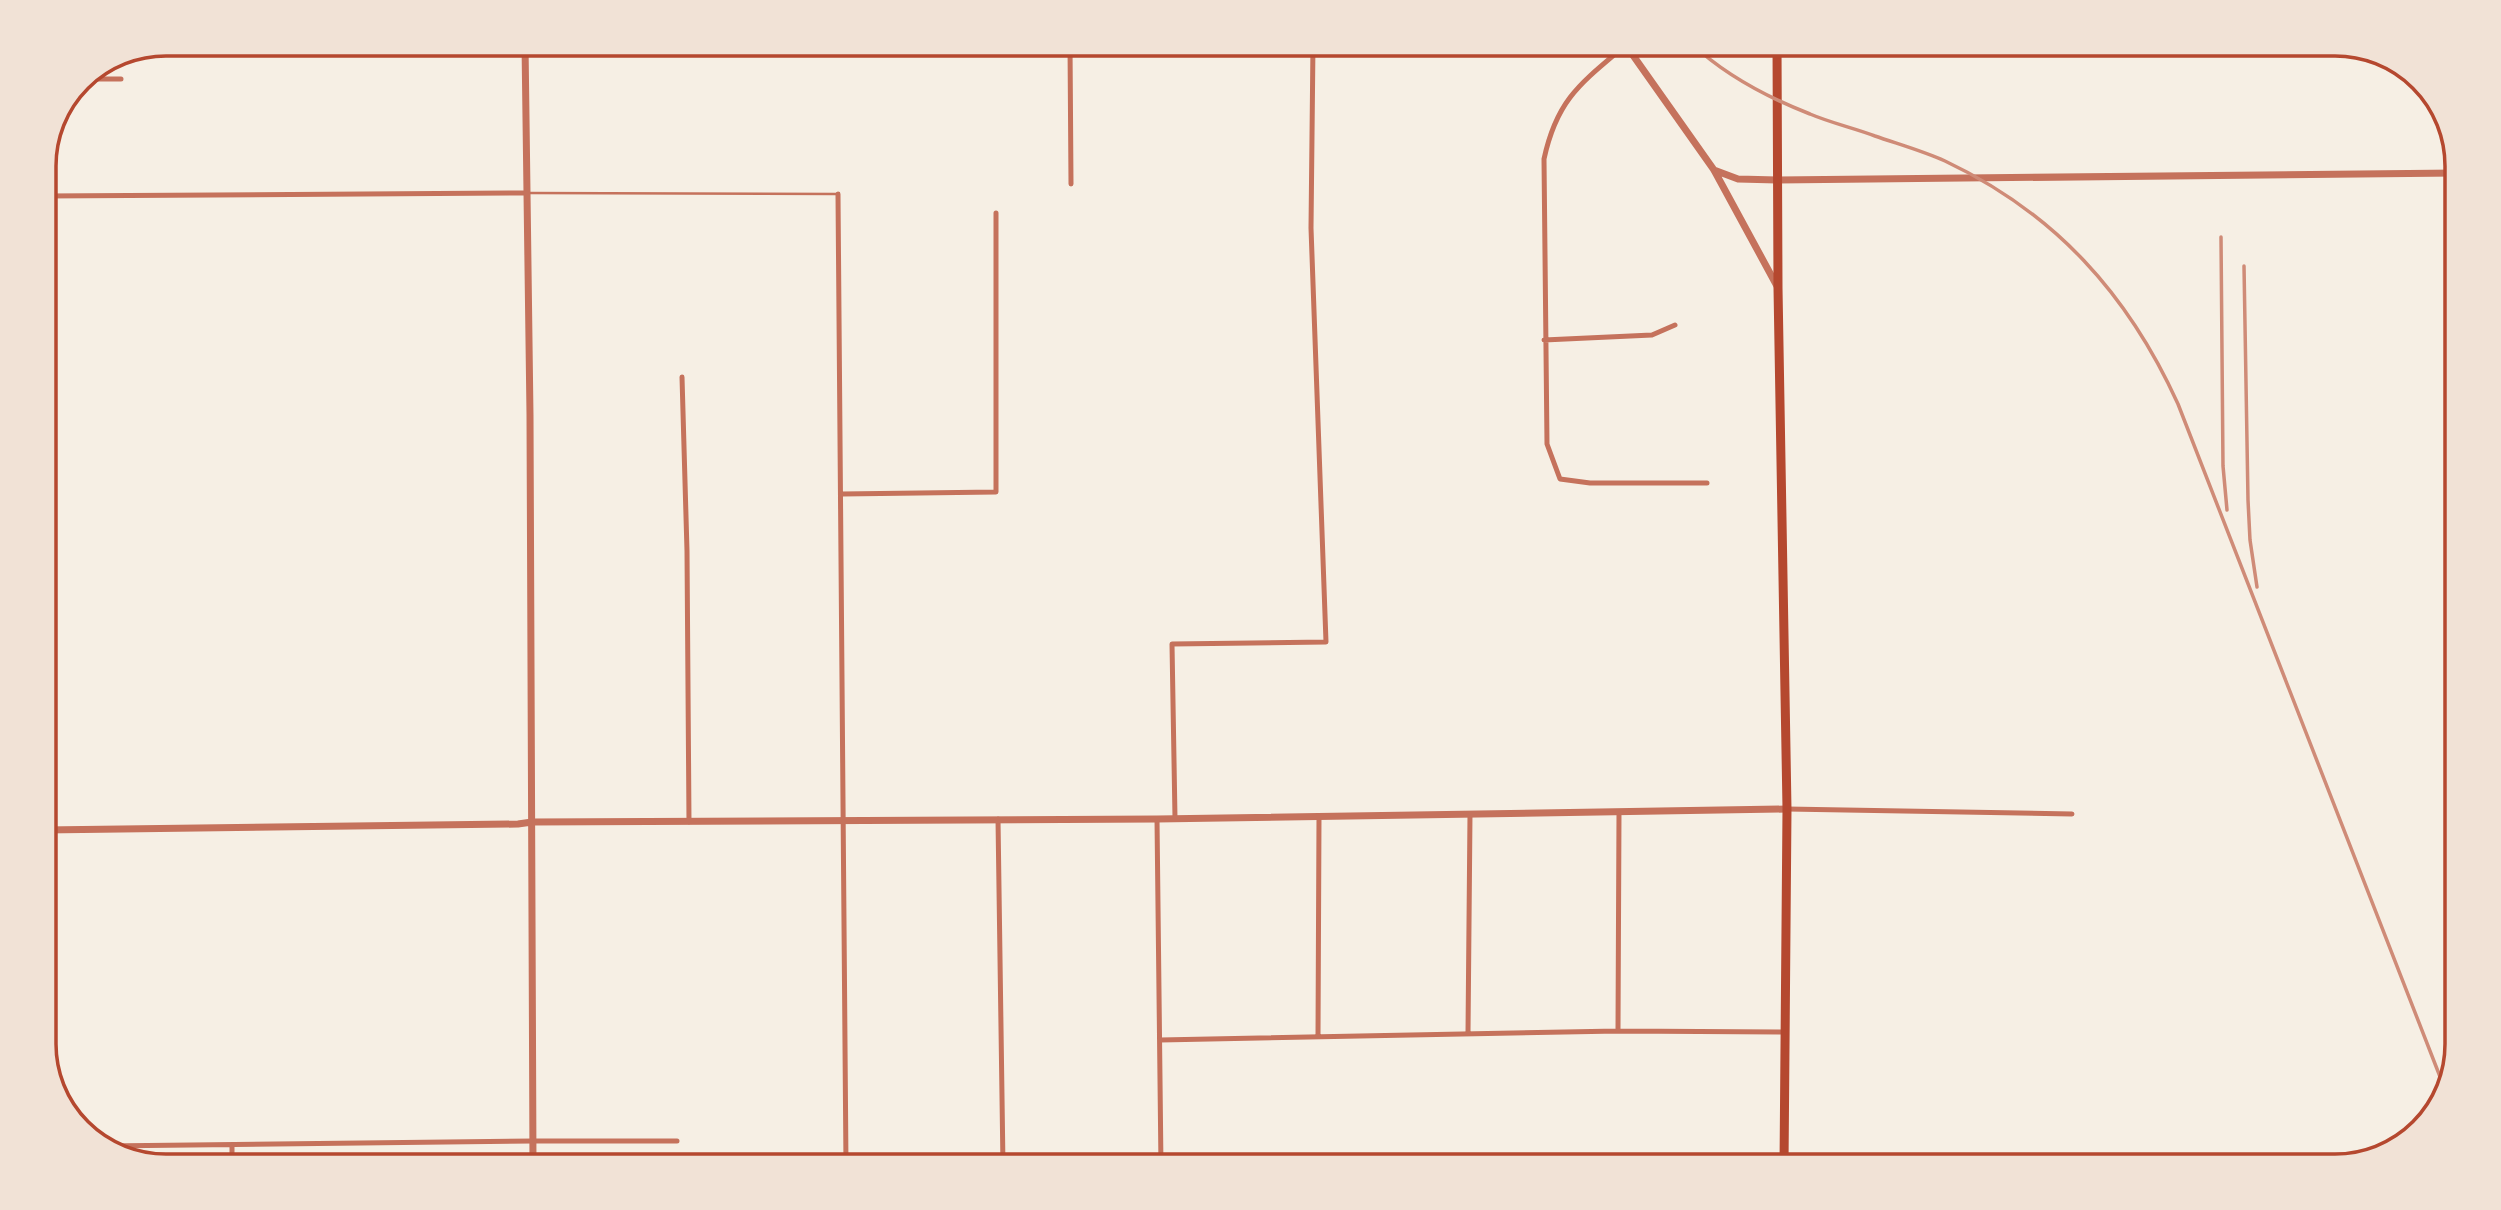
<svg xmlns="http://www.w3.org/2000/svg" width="2501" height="1210" viewBox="0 0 2501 1210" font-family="'PT Sans Narrow',sans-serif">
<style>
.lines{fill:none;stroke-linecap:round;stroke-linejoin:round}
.service{stroke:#c5725c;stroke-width:2.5}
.minor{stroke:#c5725c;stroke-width:5}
.tertiary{stroke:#c5725c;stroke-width:7}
.primary{stroke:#b5482f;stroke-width:9}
.rail{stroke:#cf8b77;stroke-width:3.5}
.rim{fill:none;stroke:#b5482f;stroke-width:3.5}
</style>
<rect width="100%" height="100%" fill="#f6efe4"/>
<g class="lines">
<path class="service" d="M528 193 836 194"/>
<path class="minor" d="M1070 44 1071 184
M1626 45C1581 83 1557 99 1544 159L1547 444 1560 479 1590 483H1707
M80 79H121
M838 194 846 1166
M44 196 528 193
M1544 340 1652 335 1675 325
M682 377 687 551 689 822
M842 494 996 492V213
M1787 809 2072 814
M1175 818 1172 644 1326 642 1311 228 1313 44
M998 819 1003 1166
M1157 819 1161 1166
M1618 1031 1619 812
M1468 1033 1470 814
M1318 1036 1319 816
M1160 1040 1618 1031 1785 1032
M232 1145V1166
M104 1146 533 1141H677"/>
<path class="tertiary" d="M525 44 530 415 533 1166
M1625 44 1714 170 1777 286
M1714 170 1738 179 1777 180 2457 173
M44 830 518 824 532 822 1157 819 1787 809"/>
<path class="primary" d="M1777 44 1778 288 1787 809 1784 1166"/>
<path class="rail" d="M1692 44C1724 74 1769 98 1810 114 1831 123 1854 128 1875 136 1898 144 1923 151 1945 161 2055 213 2128 294 2178 404L2446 1092
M2221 237 2223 466 2227 510
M2244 266 2248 500 2250 540 2257 587"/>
</g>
<path d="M0 0H2501V1210H0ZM166 56H2335A110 110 0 0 1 2445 166V1044A110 110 0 0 1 2335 1154H166A110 110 0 0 1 56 1044V166A110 110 0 0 1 166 56Z" fill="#f1e2d6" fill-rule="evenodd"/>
<path class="rim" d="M166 56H2335A110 110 0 0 1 2445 166V1044A110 110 0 0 1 2335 1154H166A110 110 0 0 1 56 1044V166A110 110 0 0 1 166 56Z"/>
</svg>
